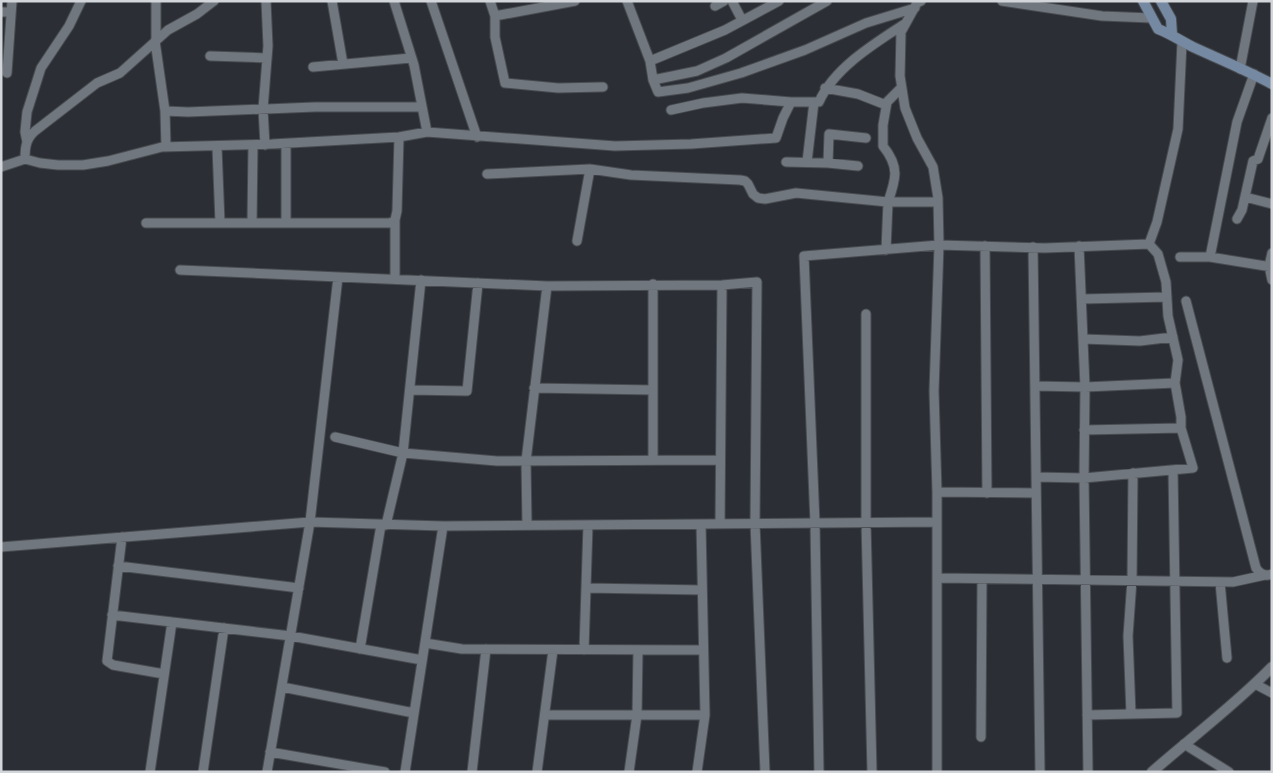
<svg xmlns="http://www.w3.org/2000/svg" width="1273" height="773" viewBox="0 0 1273 773" font-family="Bitter,serif">
<style>
.lines{fill:none;stroke-linecap:round;stroke-linejoin:round}
.minor-casing{stroke:#484c51;stroke-width:11}
.tertiary-casing{stroke:#484c51;stroke-width:12}
.secondary-casing{stroke:#484c51;stroke-width:12}
.minor{stroke:#71777e;stroke-width:9}
.tertiary{stroke:#71777e;stroke-width:10}
.secondary{stroke:#7589a2;stroke-width:10}
</style>
<rect width="100%" height="100%" fill="#2b2f35"/>
<g class="lines">
<g class="minor-casing">
<path id="minor" d="M332 1 343 64
M394 1 414 65 427 132
M431 1 477 137
M490 1 495 16V37L505 83 558 88 603 87
M627 1 650 61 653 80 658 92 688 88 741 73 805 50 866 23 915 8
M732 1 742 20
M921 1 917 3 901 32 900 76 905 108 917 138 933 167 938 198 939 245 934 391 937 492V772
M1002 1 1102 16 1151 18
M715 6 724 1
M1 12H11
M495 16 575 1
M156 40V1
M155 41 165 111 166 147
M210 56 267 58
M650 61 725 30 779 1
M313 67 411 58
M1240 69 1253 1
M7 73 12 1
M653 80 697 71 726 58 827 1
M825 88 858 94 886 105
M901 88 887 102 883 125V146C900 167 896 179 888 202H938
M671 110 703 103 742 98 791 102
M165 111 188 112 315 107H422
M27 142 25 132 27 112 41 68 69 26 81 1
M265 145 263 109 268 46 266 1
M217 147 220 223
M25 159 40 163 58 165H83L108 161 162 147 272 144 399 137 427 132 615 146 691 144 776 138 783 118 791 102H819C834 68 875 43 906 23
M786 162 828 163 858 166
M807 162 814 102
M828 163 829 134 866 138
M1 167 25 159C25 147 26 139 35 131L97 83 120 73 168 30 197 14 214 1
M487 174 590 169 631 175 740 180 745 181 748 184 753 194 758 198 765 199 796 193 888 202 886 250
M1245 197 1272 204
M1237 219 1242 210 1253 161 1258 159 1272 118
M395 220V279
M146 223H390L395 220 397 211 399 137
M252 223 253 145
M286 223V144
M577 241 590 169
M985 246 987 493
M1079 246 1085 387 1084 478 1088 772
M1033 247 1040 772
M1272 253 1269 266 1272 280
M1180 257H1210L1272 267
M1210 257 1237 122 1254 74
M180 270 547 286 722 285 757 282 755 523 765 772
M653 284V460
M1082 299 1167 297
M1186 301 1256 568C1260 574 1265 577 1272 574
M866 314V522L872 772
M1083 339 1140 341 1173 337
M1035 386 1085 387 1175 383
M534 388 653 390
M410 390 467 391 478 283
M1084 430 1181 428
M335 437 403 453 497 461 720 460
M1036 477 1084 478 1193 468 1181 428V417L1175 383 1178 360 1168 316 1166 282 1158 254 1149 244
M937 492 1036 493
M720 524 722 285
M386 525 403 453 421 280
M527 525 526 461 547 286
M122 537 107 661 113 665 164 674
M1 547 310 522 443 526 937 522
M118 566 299 588
M937 578 1233 582 1265 575
M1220 582 1227 658
M586 588 702 590
M112 615 291 636 422 660
M425 643 462 649 703 650
M360 649 381 525
M584 650 588 525
M1255 684 1272 693
M282 687 414 713
M1131 714 1128 636 1132 580 1133 473
M545 715H705
M1087 715 1177 713 1173 470
M981 737 982 579
M1184 744 1229 772
M270 752 385 772
M150 772 172 622
M203 772 224 628
M267 772 310 522 338 277
M405 772 443 526
M472 772 486 649
M537 772 553 650
M629 772 637 715 638 650
M697 772 705 715 701 524
M819 772 815 523 804 256 939 245 1045 248 1149 244 1157 222 1178 129 1182 42"/>
</g>
<g class="tertiary-casing">
<path id="tertiary" d="M1152 772C1192 737 1235 705 1272 667"/>
</g>
<g class="secondary-casing">
<path id="secondary" d="M1143 1 1158 29C1171 34 1181 41 1193 47 1219 59 1246 70 1272 84
M1161 1 1171 19 1172 34"/>
</g>
<use href="#minor" class="minor"/>
<use href="#tertiary" class="tertiary"/>
<use href="#secondary" class="secondary"/>
</g>
<rect width="1273" height="773" fill="none" stroke="#d2d5d9" stroke-width="5"/>
</svg>
